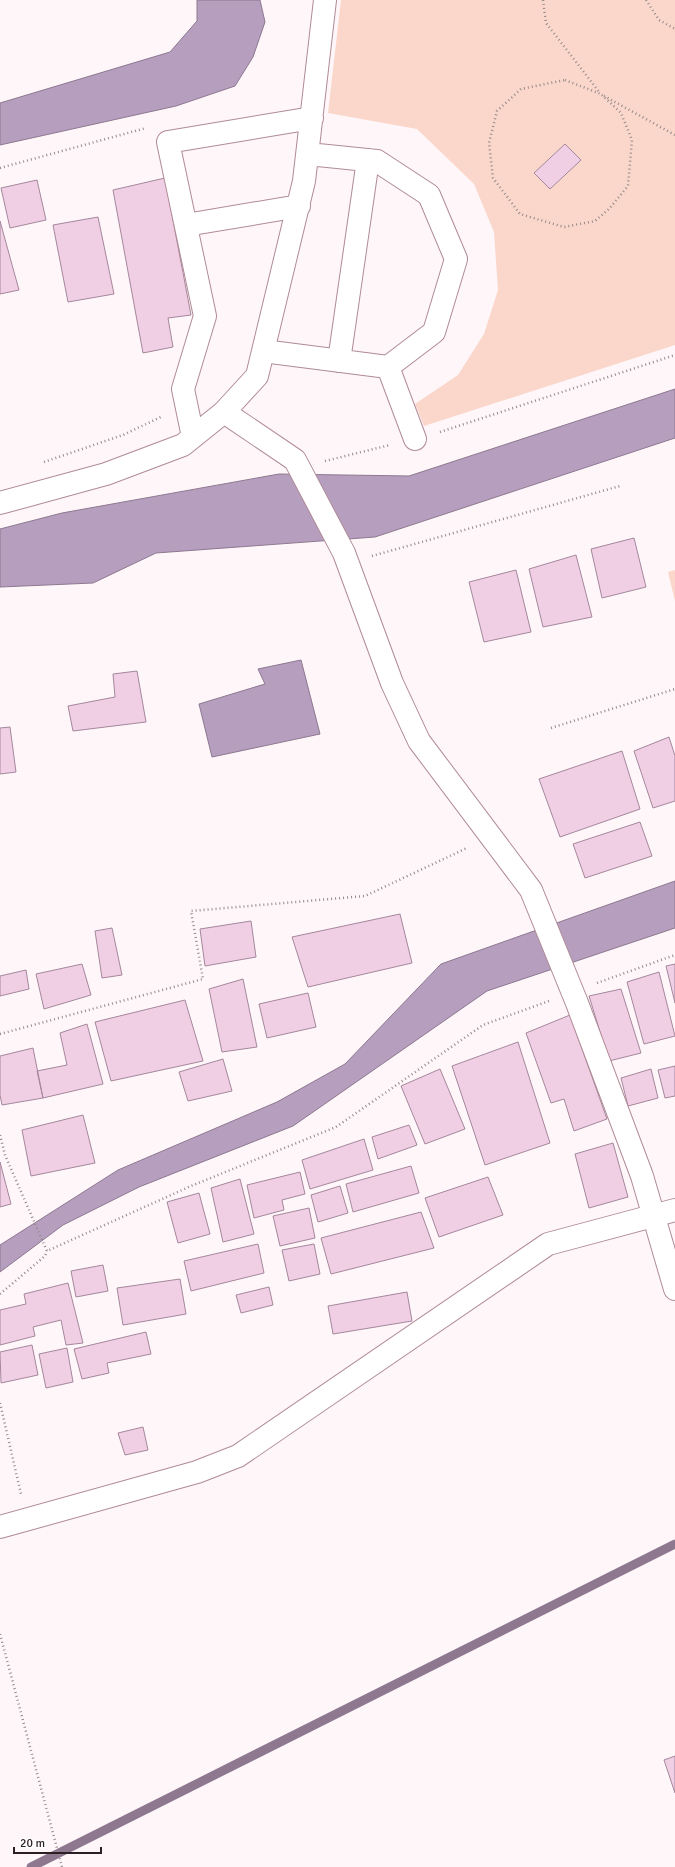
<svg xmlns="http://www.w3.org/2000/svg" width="675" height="1867" viewBox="0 0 675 1867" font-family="Signika,sans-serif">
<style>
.green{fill:#fad7ca}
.water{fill:#b69ebf;stroke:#8d7890}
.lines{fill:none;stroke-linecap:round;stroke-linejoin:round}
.stream{stroke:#8d7890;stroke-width:9}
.building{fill:#f0cfe5;stroke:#a5879c}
.minor-casing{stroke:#b08b96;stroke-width:24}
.path{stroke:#958a8d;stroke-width:2.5;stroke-dasharray:1 3;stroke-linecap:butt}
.minor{stroke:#fff;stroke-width:22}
</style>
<rect width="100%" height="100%" fill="#fef6f8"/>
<path class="green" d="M341 0H675V345L424 426 415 404 458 375 484 334 498 290 494 232 474 184 417 129 328 113Z
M675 570V601L668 572Z"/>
<path class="water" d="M197 0H260L265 22 253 57 235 86 176 106 0 145V103L170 52 197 21Z
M675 389V438L375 537 156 553 93 583 0 587V529L62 513 279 474 409 476Z
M301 660 320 734 212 757 199 704 265 684 258 669Z
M675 881V928L487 991 293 1126 139 1187 63 1225 0 1272V1245L118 1170 277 1102 345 1064 441 964Z"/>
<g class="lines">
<path class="stream" d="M31 1867 675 1544"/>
</g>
<path class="building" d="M565 144 581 160 550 189 534 173Z
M165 178 191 315 168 318 173 347 143 353 113 190Z
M37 180 46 220 10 228 1 188Z
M98 217 114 294 68 302 53 225Z
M0 221 19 290 0 294Z
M634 538 646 587 602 598 591 549Z
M576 555 592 617 543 627 529 569Z
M516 570 531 632 484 642 469 582Z
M137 671 146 722 73 731 68 706 115 697 113 674Z
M10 727 16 772 0 774V728Z
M669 737 675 756V801L653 808 634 751Z
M622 751 640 809 560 837 539 779Z
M640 822 652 856 585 878 573 844Z
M400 914 412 963 308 987 292 937Z
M251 921 256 957 205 966 200 929Z
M112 928 122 975 102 978 95 931Z
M82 964 91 995 44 1009 36 974Z
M675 964V1003L666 966Z
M26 970 29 989 0 996V976Z
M659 972 675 1036 644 1044 627 982Z
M243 979 257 1047 222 1052 209 989Z
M621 989 641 1053 609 1061 589 996Z
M308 993 316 1027 267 1038 259 1004Z
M185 1000 203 1061 111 1081 95 1022Z
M570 1015 607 1119 574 1131 564 1099 551 1103 526 1033Z
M87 1024 103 1084 43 1098 37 1071 67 1065 60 1033Z
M518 1042 550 1143 485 1165 452 1066Z
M33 1048 43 1098 2 1105 0 1095V1056Z
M223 1059 232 1091 188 1101 179 1072Z
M675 1066V1096L665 1098 658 1070Z
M440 1069 465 1129 425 1144 401 1086Z
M651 1069 658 1098 628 1106 621 1078Z
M83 1115 95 1163 31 1176 22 1130Z
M409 1125 417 1145 378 1159 372 1137Z
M364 1139 373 1170 310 1189 302 1160Z
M613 1143 628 1197 589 1208 575 1154Z
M0 1162 11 1204 0 1207Z
M411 1166 419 1193 353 1212 346 1184Z
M300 1172 305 1194 282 1200 284 1210 254 1218 247 1185Z
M488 1177 503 1215 439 1237 425 1198Z
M240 1179 254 1234 223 1242 211 1188Z
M340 1186 348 1213 318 1222 311 1195Z
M199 1193 210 1234 178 1243 167 1202Z
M309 1208 315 1238 280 1246 273 1216Z
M421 1212 434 1248 331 1274 321 1238Z
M258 1244 264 1273 191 1291 184 1261Z
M314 1244 320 1274 289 1281 282 1250Z
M103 1265 108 1291 76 1297 71 1271Z
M180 1279 186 1314 123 1325 117 1288Z
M68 1283 83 1343 66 1345 61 1320 33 1327 35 1336 0 1345V1310L26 1304 24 1294Z
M269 1287 273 1305 241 1313 236 1295Z
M407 1292 412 1321 333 1334 328 1306Z
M146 1332 151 1354 107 1363 109 1373 82 1379 74 1349Z
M32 1345 38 1375 1 1383 0 1352Z
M67 1348 73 1382 46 1388 39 1354Z
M143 1427 148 1450 125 1455 118 1433Z
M675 1756V1793L664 1760Z"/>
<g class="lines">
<g class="minor-casing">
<path id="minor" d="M186 225 299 206
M263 351 388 367 434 332 456 259 429 195 377 161 308 154
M339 361 368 160
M388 367 415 439
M224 412 295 460 344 553 392 683 419 741 531 890 577 1003 642 1176 675 1289
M193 437 183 389 205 316 168 142 312 118
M0 503 106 474 183 445 224 412 257 376 304 181 325 0
M0 1527 197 1472 238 1456 548 1244 675 1210"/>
</g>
<path class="path" d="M543 0 546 23 600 93
M646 0 659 20 675 29
M565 80 601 94 621 113 632 140 628 186 609 209 595 221 564 227 520 214 493 178 489 143 497 111 521 89Z
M604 96 675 135
M0 168 146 128
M440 432 675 355
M325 461 390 445
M44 462 123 435 163 416
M372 556 620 486
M551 728 675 689
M597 983 675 955
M0 1034 203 979 191 911 365 896 467 848
M0 1135 5 1155 47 1251 191 1186 336 1127 483 1025 549 1001
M0 1294 45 1256 47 1251
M0 1403 21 1494
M0 1634 62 1867"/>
<use href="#minor" class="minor"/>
</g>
<path d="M14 1847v6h87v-6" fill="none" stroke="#2c1e22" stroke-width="2"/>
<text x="20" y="1847" font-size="12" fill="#2c1e22" stroke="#ffffff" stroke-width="3" paint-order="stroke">20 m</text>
</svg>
